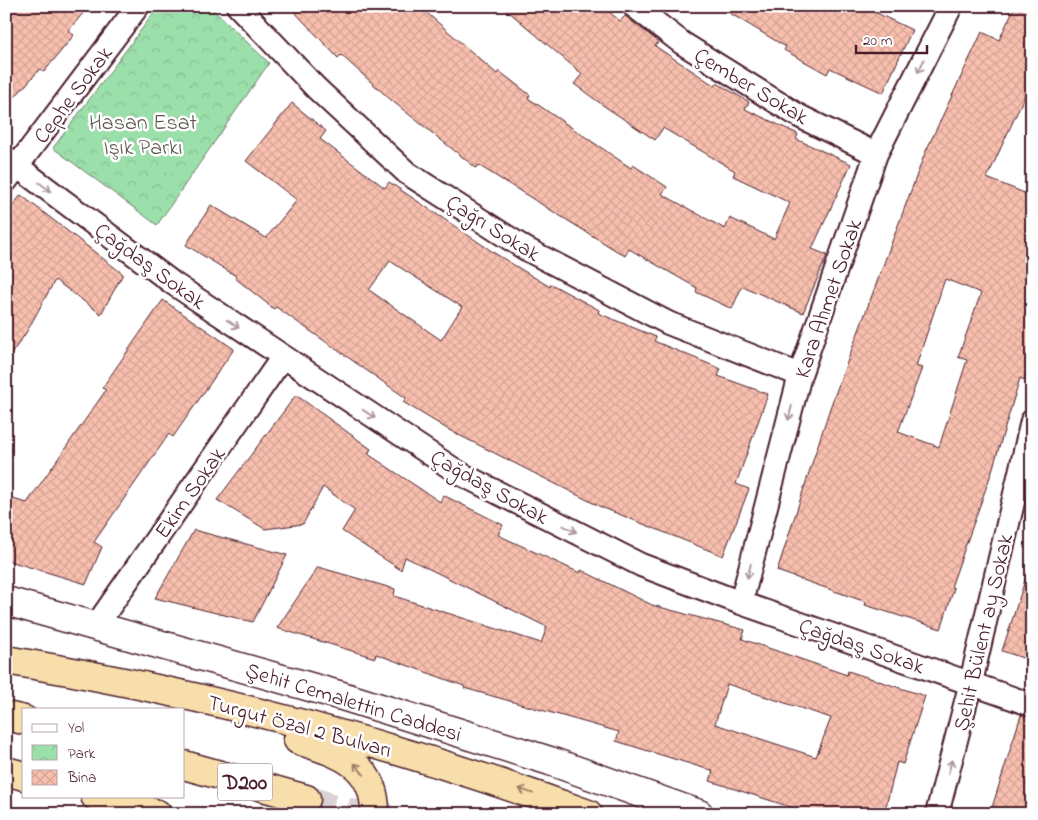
<svg xmlns="http://www.w3.org/2000/svg" width="1038" height="820" viewBox="0 0 1038 820" font-family="'Indie Flower',sans-serif">
<style>
.park{fill:url(#park-crowns);stroke:#727f6b}
.building{fill:url(#building-cross-hatch);stroke:#4a1f2b;fill-rule:evenodd}
.lines{fill:none;stroke-linecap:round;stroke-linejoin:round}
.highway-tunnel{stroke:#dbd2d5;stroke-width:28;stroke-dasharray:28 14;stroke-linecap:butt}
.street-casing{stroke:#4a1f2b;stroke-width:26}
.secondary-casing{stroke:#4a1f2b;stroke-width:31}
.highway-casing{stroke:#4a1f2b;stroke-width:31}
.street{stroke:#fff;stroke-width:22}
.secondary{stroke:#fff;stroke-width:28}
.highway{stroke:#f8deab;stroke-width:28}
.oneway{stroke:#ae9aa0}
.oneway2{stroke:#a17e6b}
.labels{text-anchor:middle;stroke-width:5;stroke-linejoin:round;paint-order:stroke}
.shield{fill:#fff;stroke:#80626b;stroke-width:1}
.shield-label{font-size:21px;font-weight:bold;fill:#4a1f2b}
.street-label{font-size:22px;fill:#4a1f2b;stroke:#fff}
.park-label{font-size:22px;fill:#625951;stroke:#fff}
</style>
<defs>
<pattern id="park-crowns" width="20" height="18" patternUnits="userSpaceOnUse" patternTransform="scale(1.25)"><rect width="20" height="18" fill="#9bdfab"/><path d="M2 6a3 3 0 1 1 6 0M12 15a3 3 0 1 1 6 0" fill="none" stroke="#87bf93"/></pattern>
<pattern id="building-cross-hatch" width="8" height="8" patternUnits="userSpaceOnUse" patternTransform="scale(1.25)"><rect width="8" height="8" fill="#f8bfae"/><path d="M0 0l8 8M0 8l8-8" fill="none" stroke="#d6a496"/></pattern>
</defs>
<rect width="100%" height="100%" fill="#fff"/>
<filter id="ink" filterUnits="userSpaceOnUse"><feTurbulence type="fractalNoise" baseFrequency=".02" numOctaves="2"/><feDisplacementMap in="SourceGraphic" scale="10" xChannelSelector="R" yChannelSelector="G"/><feConvolveMatrix kernelMatrix="1 2 1 2 8 2 1 2 1" color-interpolation-filters="sRGB"/></filter>
<g filter="url(#ink)">
<path class="park" d="M159 6H209L269 63 157 225 53 148Z"/>
<path class="building" d="M6 6H89L68 31 74 35 44 72 40 69 6 107Z
M289 6H419L497 74 499 71 530 95 528 98 631 168 633 165 667 187 662 194 725 229 730 218 774 239 790 203 733 176 735 171 663 128 655 140 604 106 574 84 582 74 502 6H602L620 21 625 16 659 42 655 46 715 86 717 83 749 102 745 109 798 134 796 139 851 164 812 249 827 255 803 313 742 286 732 309 696 292 697 288 629 249 625 256 478 165 476 168 391 100 341 55 338 58Z
M718 6H862L912 30 883 93 830 68 827 74 784 50 786 47Z
M1015 6H1032V80L987 178 1032 196V358L1024 380 1020 378 991 474 951 587 954 588 941 629 865 605 866 602 777 571 830 408 925 153 982 32 999 40ZM945 279 981 293 958 357 967 360 939 447 898 432 922 368 916 366Z
M292 103 326 131 320 139 385 188 389 182 496 254 550 287 551 284 599 310 598 313 656 337 654 341 721 369 718 376 768 394 736 484 749 489 723 556 601 507 449 430 403 402 406 398 276 307 274 309 235 278 236 276 186 245 211 205 266 238 297 200 246 161ZM390 261 462 307 441 340 369 290Z
M21 195 123 274 101 314 55 280 26 333 6 361V214Z
M163 300 234 349 173 437 169 434 94 542 102 547 86 584 6 560V497L27 503 106 390 102 388Z
M296 395 371 449 368 454 440 502 443 495 503 525 498 535 580 573 581 570 652 605 745 630 742 639 847 675 848 671 925 696 903 764 897 762 884 814H812L710 781 713 771 616 741 619 732 464 688V686L376 654 375 658 277 628 318 567 395 589 394 596 541 643 547 627 405 557 401 570 342 531 355 510 323 487 303 524 265 529 217 500ZM727 684 831 718 816 757 715 724Z
M194 530 287 555 253 622 155 598Z
M1028 571 1032 572V661L1002 651Z
M1021 715 1032 718V814H990Z"/>
<g class="lines">
<path class="highway-tunnel" d="M306 799 356 814"/>
<g class="street-casing">
<path id="street" d="M238 6 316 88 407 173 526 249 668 323 800 375
M634 6 682 43 799 116 876 154
M6 158 174 284 459 473 641 565 741 603 1032 705
M6 181 138 6
M741 603 800 375 876 154 951 6
M96 626 282 358
M937 814 971 682 1032 421"/>
</g>
<g class="secondary-casing">
<path id="secondary" d="M6 601 342 696 550 761 699 814"/>
</g>
<g class="highway-casing">
<path id="highway" d="M6 660C205 693 399 745 588 814
M6 716 24 720
M298 740C338 753 376 763 375 814
M184 765 306 799
M6 771 24 776
M95 796 157 814"/>
</g>
<use href="#street" class="street"/>
<use href="#secondary" class="secondary"/>
<use href="#highway" class="highway"/>
</g>
<defs><path id="oneway-shaft" d="M-6 0H5M1.5-3L5.5 0L1.5 3" fill="none" stroke-width="1.6" stroke-linecap="round" stroke-linejoin="round" transform="scale(1.25)"/></defs>
<g class="oneway">
<use href="#oneway-shaft" transform="translate(921 66) rotate(117)"/>
<use href="#oneway-shaft" transform="translate(45 187) rotate(37)"/>
<use href="#oneway-shaft" transform="translate(233 324) rotate(34)"/>
<use href="#oneway-shaft" transform="translate(790 413) rotate(104)"/>
<use href="#oneway-shaft" transform="translate(369 414) rotate(33)"/>
<use href="#oneway-shaft" transform="translate(570 529) rotate(27)"/>
<use href="#oneway-shaft" transform="translate(749 571) rotate(104)"/>
<use href="#oneway-shaft" transform="translate(950 767) rotate(-75)"/>
</g>
<g class="oneway2">
<use href="#oneway-shaft" transform="translate(359 769) rotate(-130)"/>
<use href="#oneway-shaft" transform="translate(526 791) rotate(-160)"/>
</g>
</g>
<g class="labels">
<rect class="shield" x="217.5" y="763.5" width="55" height="37" rx="4"/>
<g class="shield-label">
<text x="245" y="789">D200</text>
</g>
<g class="street-label">
<text transform="translate(752 85) rotate(31)" y="8">Çember Sokak</text>
<text transform="translate(72 94) rotate(-53)" y="8">Cephe Sokak</text>
<text transform="translate(494 227) rotate(32)" y="8">Çağrı Sokak</text>
<text transform="translate(151 265) rotate(36)" y="8">Çağdaş Sokak</text>
<text transform="translate(827 298) rotate(-71)" y="8">Kara Ahmet Sokak</text>
<text transform="translate(490 486) rotate(29)" y="8">Çağdaş Sokak</text>
<text transform="translate(189 492) rotate(-55)" y="8">Ekim Sokak</text>
<text transform="translate(982 632) rotate(-77)" y="8">Şehit Bülent ay Sokak</text>
<text transform="translate(862 645) rotate(19)" y="8">Çağdaş Sokak</text>
<text transform="translate(354 701) rotate(17)" y="8">Şehit Cemalettin Caddesi</text>
<text transform="translate(300 725) rotate(15)" y="8">Turgut Özal 2 Bulvarı</text>
</g>
<g class="park-label">
<text x="143" y="129">Hasan Esat<tspan x="143" dy="25">Işık Parkı</tspan></text>
</g>
</g>
<rect width="1038" height="820" fill="none" stroke="#fff" stroke-width="25"/>
<rect x="12" y="12" width="1013" height="795" fill="none" stroke="#4a1f2b" stroke-width="2" filter="url(#ink)"/>
<rect x="22" y="708" width="162" height="90" fill="#ffffff" stroke="#b7a5aa"/>
<rect x="32" y="724" width="25" height="8" fill="#ffffff" stroke="#b7a5aa"/>
<text x="68" y="732" font-size="15" fill="#4a1f2b">Yol</text>
<rect x="32" y="745" width="25" height="15" fill="url(#park-crowns)" stroke="#b7a5aa"/>
<text x="68" y="758" font-size="15" fill="#4a1f2b">Park</text>
<rect x="32" y="770" width="25" height="15" fill="url(#building-cross-hatch)" stroke="#b7a5aa"/>
<text x="68" y="782" font-size="15" fill="#4a1f2b">Bina</text>
<path d="M856 45v8h71v-8" fill="none" stroke="#4a1f2b" stroke-width="2.5"/>
<text x="863" y="45" font-size="15" fill="#4a1f2b" stroke="#ffffff" stroke-width="4" paint-order="stroke">20 m</text>
</svg>
